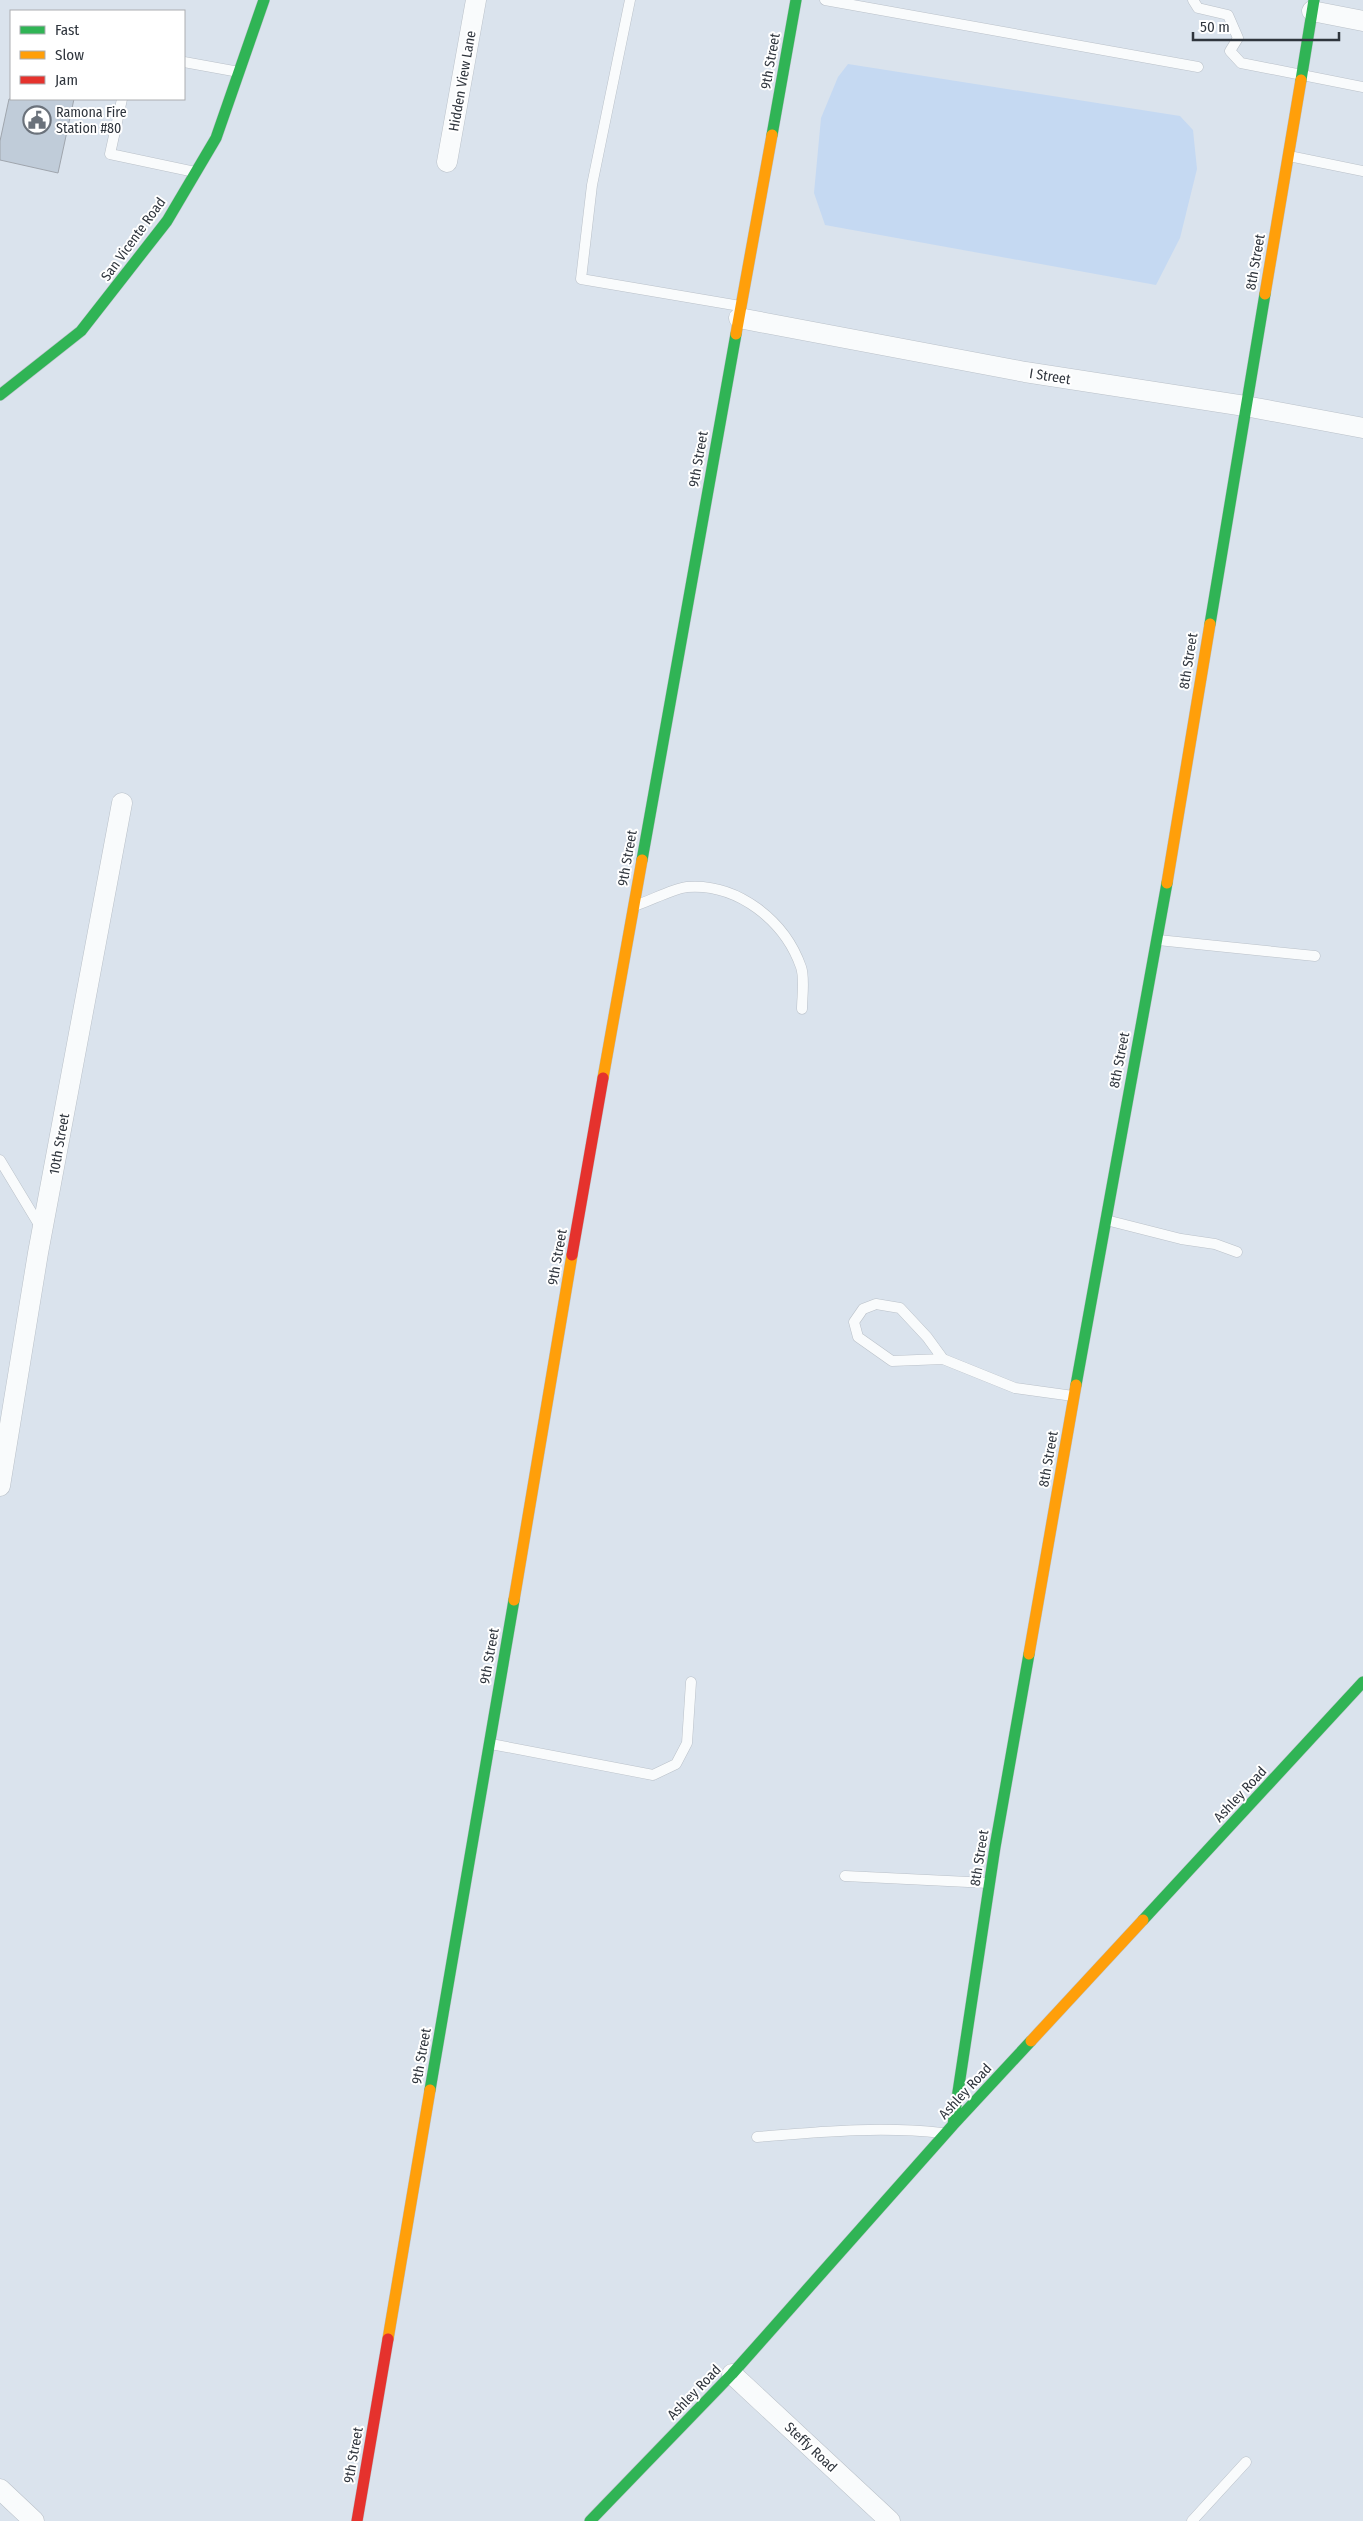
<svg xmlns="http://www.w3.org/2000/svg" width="1363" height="2521" viewBox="0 0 1363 2521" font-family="'Fira Sans Condensed',sans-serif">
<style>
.green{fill:#c5d9f2}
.building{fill:#c0ccd9;stroke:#9fa5ad}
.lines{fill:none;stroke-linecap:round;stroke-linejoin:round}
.lane-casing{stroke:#bac1c9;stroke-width:11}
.street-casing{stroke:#bac1c9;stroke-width:21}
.fast-casing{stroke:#bac1c9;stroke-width:12}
.slow-casing{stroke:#bac1c9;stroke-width:12}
.jam-casing{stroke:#bac1c9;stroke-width:12}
.lane{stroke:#f9fbfc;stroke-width:10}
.street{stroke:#f9fbfc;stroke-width:20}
.fast{stroke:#30b455;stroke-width:11}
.slow{stroke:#ff9f0a;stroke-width:11}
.jam{stroke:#e5322d;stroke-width:11}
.labels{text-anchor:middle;stroke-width:4;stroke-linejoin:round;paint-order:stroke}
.street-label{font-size:14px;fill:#2f353d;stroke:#fff}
.poi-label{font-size:14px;fill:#2f353d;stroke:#fff;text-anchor:start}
</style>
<rect width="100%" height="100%" fill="#dae3ed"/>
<path class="green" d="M848 64 1180 116 1193 130 1197 169 1180 238 1156 285 825 225 814 193 821 118 838 77Z"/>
<path class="building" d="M9 99H74L58 173 0 160V141Z"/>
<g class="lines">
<g class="lane-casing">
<path id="lane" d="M630 0 592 185 581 279 740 306
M825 0 1198 67
M1193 0 1198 8 1228 15 1238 38 1230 51 1241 63 1363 87
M184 62 239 72
M122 99 110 154 195 172
M1289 156 1363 171
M637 905C652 900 672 889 687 887 738 883 785 921 801 967 805 978 802 997 802 1009
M1158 940 1315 956
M0 1160 41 1228
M1106 1220 1181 1239 1215 1244 1237 1252
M943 1359 892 1361 858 1337 854 1322 863 1309 876 1304 900 1308 927 1337 943 1359 1015 1388 1073 1396
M491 1744 653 1775 676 1764 687 1743 691 1682
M845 1876 989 1883
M757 2137C819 2132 880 2126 942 2133
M1192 2521 1246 2462"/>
</g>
<g class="street-casing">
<path id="street" d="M1312 11 1363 21
M447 162 476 0
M739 318 1025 372 1245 406 1363 428
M0 1486 38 1253 122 803
M732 2374 890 2521
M0 2489 34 2521"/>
</g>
<g class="fast-casing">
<path id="fast" d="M1301 80 1314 0
M772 135 796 0
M0 395 81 331 167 221 216 138 264 0
M1210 624 1265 294
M642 860 736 334
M1076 1385 1167 883
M1143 1920 1363 1682
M430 2090 514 1600
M953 2125 995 1847 1029 1654
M590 2521 732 2374 953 2125 1031 2041"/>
</g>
<g class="slow-casing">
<path id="slow" d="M1265 294 1301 80
M736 334 772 135
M1167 883 1210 624
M603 1078 642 860
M514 1600 572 1255
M1029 1654 1076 1385
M1031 2041 1143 1920
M388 2339 430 2090"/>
</g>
<g class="jam-casing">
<path id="jam" d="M572 1255 603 1078
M357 2521 388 2339"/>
</g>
<use href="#lane" class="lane"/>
<use href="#street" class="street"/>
<use href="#fast" class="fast"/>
<use href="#slow" class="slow"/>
<use href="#jam" class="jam"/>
</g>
<defs>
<g id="civic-ring" transform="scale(1.4375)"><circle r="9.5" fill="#fff" stroke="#6b727b" stroke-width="1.5"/><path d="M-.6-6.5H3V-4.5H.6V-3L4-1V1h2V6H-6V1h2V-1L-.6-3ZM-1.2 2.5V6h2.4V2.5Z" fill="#6b727b"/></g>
</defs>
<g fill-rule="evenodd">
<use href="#civic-ring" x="37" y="120"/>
</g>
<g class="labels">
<g class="street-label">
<text transform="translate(770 61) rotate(-80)" y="5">9th Street</text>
<text transform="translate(462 81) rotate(-80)" y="5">Hidden View Lane</text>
<text transform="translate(133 239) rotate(-54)" y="5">San Vicente Road</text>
<text transform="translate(1255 262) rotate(-80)" y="5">8th Street</text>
<text transform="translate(1050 376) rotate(9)" y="5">I Street</text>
<text transform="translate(698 459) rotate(-80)" y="5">9th Street</text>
<text transform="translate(1188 661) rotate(-81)" y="5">8th Street</text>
<text transform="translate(627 858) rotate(-80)" y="5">9th Street</text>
<text transform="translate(1119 1060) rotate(-79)" y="5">8th Street</text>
<text transform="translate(59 1144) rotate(-80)" y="5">10th Street</text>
<text transform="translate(557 1257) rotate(-80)" y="5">9th Street</text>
<text transform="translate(1048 1459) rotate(-80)" y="5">8th Street</text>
<text transform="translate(489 1656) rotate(-80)" y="5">9th Street</text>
<text transform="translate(1240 1794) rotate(-47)" y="5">Ashley Road</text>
<text transform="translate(979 1858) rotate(-81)" y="5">8th Street</text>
<text transform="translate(421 2056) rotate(-80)" y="5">9th Street</text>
<text transform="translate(965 2091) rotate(-47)" y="5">Ashley Road</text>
<text transform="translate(694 2392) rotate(-46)" y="5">Ashley Road</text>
<text transform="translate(811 2447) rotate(43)" y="5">Steffy Road</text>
<text transform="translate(353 2455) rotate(-80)" y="5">9th Street</text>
</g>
<g class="poi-label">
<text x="56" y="117">Ramona Fire<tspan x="56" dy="16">Station #80</tspan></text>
</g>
</g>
<rect x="10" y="10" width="175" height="90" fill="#ffffff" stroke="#acaeb1"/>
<rect x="20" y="26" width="25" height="8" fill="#30b455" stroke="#acaeb1"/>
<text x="55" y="35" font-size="15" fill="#2f353d">Fast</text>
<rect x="20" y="51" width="25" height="8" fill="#ff9f0a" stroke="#acaeb1"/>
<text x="55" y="60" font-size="15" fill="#2f353d">Slow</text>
<rect x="20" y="76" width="25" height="8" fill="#e5322d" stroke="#acaeb1"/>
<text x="55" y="85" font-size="15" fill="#2f353d">Jam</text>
<path d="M1193 32v8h146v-8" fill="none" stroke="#2f353d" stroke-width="2.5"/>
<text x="1200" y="32" font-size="15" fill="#2f353d" stroke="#ffffff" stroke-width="4" paint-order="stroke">50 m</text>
</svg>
